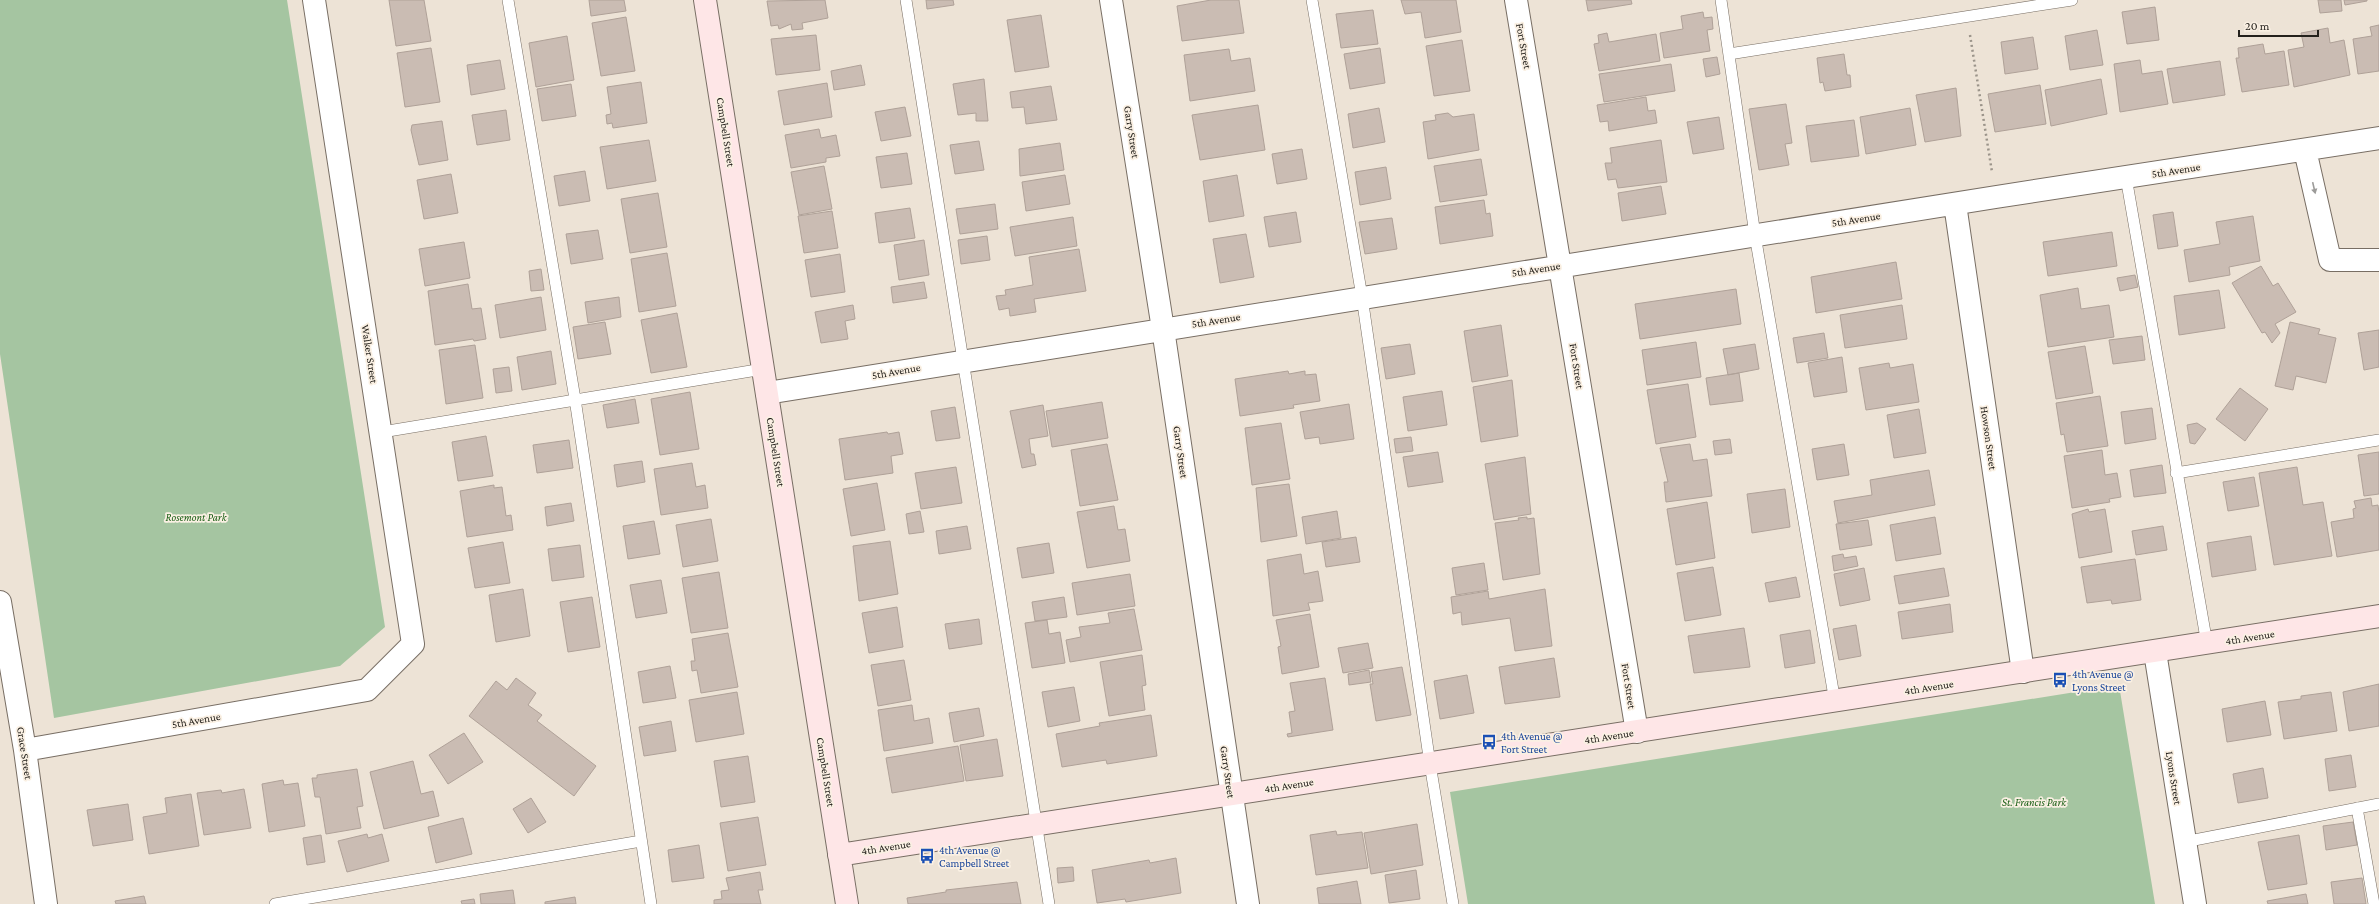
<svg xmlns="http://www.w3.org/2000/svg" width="2379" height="904" viewBox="0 0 2379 904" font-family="'Crimson Pro',serif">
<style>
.green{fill:#a5c5a1}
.building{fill:#cabcb3;stroke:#afa198}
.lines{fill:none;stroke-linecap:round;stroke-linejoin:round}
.lane-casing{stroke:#786e64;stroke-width:12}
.street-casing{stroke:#786e64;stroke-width:24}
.secondary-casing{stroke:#786e64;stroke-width:24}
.path{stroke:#9b948a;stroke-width:2.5;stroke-dasharray:2 3;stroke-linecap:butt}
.lane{stroke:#fff;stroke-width:11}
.street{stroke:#fff;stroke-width:22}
.secondary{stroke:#fee6e7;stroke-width:22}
.oneway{fill:#9c9b99}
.labels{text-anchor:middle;stroke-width:3.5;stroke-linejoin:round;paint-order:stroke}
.street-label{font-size:11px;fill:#24211c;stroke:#faf0e3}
.park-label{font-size:11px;font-style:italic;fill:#175d13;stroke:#faf0e3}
.transit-label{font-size:11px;fill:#164399;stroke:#faf0e3;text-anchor:start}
</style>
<rect width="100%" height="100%" fill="#ede3d6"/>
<path class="green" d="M0 0H287L385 627 340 666 54 718 0 354Z
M2119 685 2155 904H1468L1450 792Z"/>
<path class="building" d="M389 0H424L431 41 396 46Z
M589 0H624L626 11 591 16Z
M825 0 828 18 802 23 803 29 792 30 791 24 779 29 778 25 771 26 767 1Z
M926 0H953L954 5 927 9Z
M1211 0H1239L1244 33 1182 41 1177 6Z
M1401 0H1456L1461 32 1425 38 1421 12 1405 14Z
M1586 0H1631L1632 4 1588 11Z
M2318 0H2341L2342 11 2320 13Z
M2344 0H2367V1L2345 5Z
M2155 7 2159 40 2127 44 2122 12Z
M1373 10 1378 44 1341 48 1336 14Z
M1703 12 1704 18 1712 17 1713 29 1707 30 1710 51 1664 58 1660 33 1683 29 1681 16Z
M1041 15 1049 67 1015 72 1007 20Z
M626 17 635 71 601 76 592 23Z
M2379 25V71L2358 74 2353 39 2372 36 2370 27Z
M2328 28 2330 43 2344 40 2350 75 2294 87 2288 50 2304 47 2301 33Z
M2097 30 2103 65 2070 70 2065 36Z
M1607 33 1609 42 1656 34 1660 61 1599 71 1594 44 1599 43 1598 35Z
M816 35 820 70 776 75 771 39Z
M567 36 574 80 536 87 529 43Z
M2033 37 2038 69 2005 74 2001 42Z
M1462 40 1470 91 1434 96 1426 46Z
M2263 44 2265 54 2284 51 2289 85 2242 92 2236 58H2239L2238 48Z
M431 48 440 102 405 107 397 53Z
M1380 48 1385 83 1350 89 1344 54Z
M1229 49 1231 61 1250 58 1255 91 1190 101 1184 55Z
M1844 54 1847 75H1850L1851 87 1825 91 1823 82 1820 83 1817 58Z
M1717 57 1720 74 1706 77 1703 59Z
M500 60 505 89 471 95 467 65Z
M2140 60 2142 74 2162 71 2168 104 2120 112 2114 64Z
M2220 61 2225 95 2173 103 2167 69Z
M1671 64 1675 91 1604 102 1599 74Z
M861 65 865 85 834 90 831 71Z
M984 79 988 121H976V113L958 115 953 84Z
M2101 79 2107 114 2051 126 2045 90Z
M641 82 647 123 613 128 612 123 607 124 606 115 611 114 607 87Z
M827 83 832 117 784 125 778 91Z
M571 84 576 116 542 121 537 89Z
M2040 85 2046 124 1995 132 1988 94Z
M1051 86 1057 120 1026 124 1024 107 1012 108 1010 92Z
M1956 88 1961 136 1925 142 1916 95Z
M1646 97 1648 111 1655 110 1657 123 1609 131 1608 121 1600 122 1597 105Z
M1786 104 1792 143 1785 144 1789 165 1759 170 1749 109Z
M1258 105 1265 150 1200 160 1192 115Z
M905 107 911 136 881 141 875 112Z
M1379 108 1385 142 1353 148 1348 114Z
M1910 108 1916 145 1866 154 1860 117Z
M506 110 510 140 477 145 472 115Z
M1448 113 1453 117 1474 114 1479 150 1428 159 1423 122 1436 120 1435 115Z
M1719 117 1724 149 1693 154 1687 122Z
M1854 120 1859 156 1811 162 1806 126Z
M442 121 448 160 419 165 411 130 412 125Z
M819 129 821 138 836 135 840 156 826 158V162L791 168 785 135Z
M649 140 656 181 607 189 600 147Z
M1661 140 1667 182 1618 188 1616 179 1608 180 1605 163H1612L1610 148Z
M979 141 984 170 955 174 950 145Z
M1060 143 1064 170 1020 176 1019 149Z
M1302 149 1307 179 1277 184 1272 154Z
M907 153 912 184 881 188 876 157Z
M1481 159 1487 195 1440 202 1434 166Z
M824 166 832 209 799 215 791 172Z
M1386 167 1391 199 1360 205 1355 172Z
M585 171 590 201 559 206 554 176Z
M451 174 458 213 424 219 417 180Z
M1065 175 1070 204 1026 211 1022 182Z
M1237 175 1244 216 1209 222 1203 181Z
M1661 186 1666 214 1622 221 1618 193Z
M658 193 667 247 630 253 621 199Z
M1484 200 1486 214 1490 213 1493 236 1440 244 1435 207Z
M995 204 998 229 960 234 956 209Z
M910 208 915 238 879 243 875 213Z
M832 211 838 248 804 253 798 216Z
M1296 212 1301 242 1269 247 1264 217Z
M2173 212 2178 246 2158 249 2153 215Z
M2253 216 2260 261 2229 267 2230 275 2189 282 2184 250 2220 244 2216 222Z
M1073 217 1077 246 1015 256 1010 227Z
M1392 218 1397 249 1365 254 1359 222Z
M598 230 603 259 571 264 566 234Z
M2112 232 2117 266 2048 276 2043 242Z
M1246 234 1254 277 1220 283 1213 239Z
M987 236 990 260 961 264 958 240Z
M924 240 929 275 899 280 894 245Z
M464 242 470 278 425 286 419 249Z
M1079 249 1086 291 1034 299 1036 312 1010 316 1009 308 999 310 996 296 1006 295 1005 290 1033 285 1029 257Z
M667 253 676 306 639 312 631 259Z
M840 254 845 292 811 297 805 260Z
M1896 262 1902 299 1816 313 1811 277Z
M2261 266 2273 286 2278 283 2296 312 2275 324 2280 333 2272 343 2265 332 2262 333 2232 283Z
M541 269 544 290 531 291 529 271Z
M2135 275 2138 287 2120 291 2117 278Z
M924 282 927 298 893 303 891 287Z
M468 284 472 309 481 308 486 339 474 341 473 339 435 345 428 291Z
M2078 288 2081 309 2109 305 2114 337 2048 347 2040 295Z
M1736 289 1741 324 1640 339 1635 304Z
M2219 290 2225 328 2179 335 2174 296Z
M541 297 546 330 500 338 495 305Z
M619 297 621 317 588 323 585 302Z
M853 305 855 319 845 321 848 339 821 343 815 312Z
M1902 305 1907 339 1845 348 1840 315Z
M677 313 687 367 651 373 641 320Z
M605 322 611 354 578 359 573 327Z
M2290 322 2320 329 2318 334 2336 338 2326 383 2296 376 2293 390 2275 386Z
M1501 325 1508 376 1472 382 1464 331Z
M2379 330V367L2364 370 2358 333Z
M1824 333 1828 358 1797 363 1793 338Z
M2142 336 2145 360 2113 364 2109 340Z
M1696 342 1701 377 1647 385 1642 350Z
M1410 344 1415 374 1386 379 1381 348Z
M1755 344 1759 369 1728 375 1723 349Z
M475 345 483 398 446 404 439 350Z
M2085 346 2093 393 2056 399 2048 352Z
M551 351 556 384 522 390 517 357Z
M1842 357 1847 392 1814 397 1808 363Z
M1889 363 1890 368 1913 364 1919 402 1866 410 1859 368Z
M509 367 512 391 496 393 493 369Z
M1288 371 1289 374 1305 371V375L1316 374 1320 401 1293 405 1294 408 1240 416 1235 379Z
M1739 373 1743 401 1710 405 1706 378Z
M1512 380 1518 436 1481 442 1473 387Z
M1688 384 1696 437 1656 444 1647 390Z
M2240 388 2268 409 2245 441 2216 419Z
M1442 391 1447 425 1408 431 1403 397Z
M690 392 699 449 660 455 651 399Z
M2100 396 2108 446 2067 452 2064 434 2061 435 2056 403Z
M635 399 639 423 607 428 603 405Z
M1102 402 1108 438 1052 447 1046 411Z
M1349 404 1354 439 1320 444 1319 437 1305 439 1300 412Z
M1043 405 1048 436 1029 439 1031 454H1034L1036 465 1022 468 1010 411Z
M955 407 960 438 936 441 931 411Z
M2152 408 2156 439 2125 444 2121 412Z
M1919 409 1926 453 1894 458 1887 415Z
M1281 423 1290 479 1252 485 1245 428Z
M2197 423 2206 429 2195 444 2190 443 2187 425Z
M887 432 888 434 899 432 903 454 891 456 893 473 845 480 839 439Z
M486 436 493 476 458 481 452 442Z
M1411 437 1413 451 1396 453 1394 439Z
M1730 439 1732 453 1715 455 1713 441Z
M569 440 573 468 537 473 533 445Z
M1107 444 1118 500 1080 506 1071 450Z
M1690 444 1693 461 1707 459 1712 496 1666 502 1664 482H1668L1660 448Z
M1844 444 1849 475 1817 480 1812 449Z
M2102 450 2105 475 2117 473 2121 497 2109 499 2110 502 2072 508 2064 456Z
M1438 452 1443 482 1408 487 1403 457Z
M2379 452V494L2364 496 2358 455Z
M1525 457 1531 514 1494 520 1485 464Z
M642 461 645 482 617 487 614 465Z
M692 463 696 487 705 485 708 508 661 515 654 469Z
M2162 465 2166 493 2134 497 2130 470Z
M956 467 962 503 921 509 915 473Z
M2297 467 2303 505 2323 502 2332 556 2274 565 2259 473Z
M1929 470 1935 505 1838 523 1834 501 1872 495 1870 480Z
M2254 477 2259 506 2228 511 2223 482Z
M877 483 885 530 851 536 843 489Z
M1289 484 1297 536 1261 542 1256 488Z
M494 485V488L502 487 506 516 511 515 513 530 467 537 460 491Z
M1785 489 1790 527 1752 533 1747 494Z
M2371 498 2372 506 2378 505 2379 513V550L2337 557 2331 522 2354 518 2353 509 2356 508 2354 501Z
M1707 502 1715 558 1676 565 1667 509Z
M571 503 574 521 547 526 545 507Z
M1114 506 1118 530 1125 529 1130 561 1087 568 1077 512Z
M2088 509 2089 512 2105 509 2112 552 2079 558 2072 514Z
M920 511 924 532 909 534 906 514Z
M1337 511 1341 538 1306 544 1302 517Z
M1527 517V519L1534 518 1540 574 1503 580 1495 523 1519 520 1518 518Z
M1935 517 1941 554 1896 561 1890 525Z
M711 519 718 561 683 567 676 525Z
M1868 520 1872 545 1840 550 1836 524Z
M654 521 660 554 628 559 623 526Z
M967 526 971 549 939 554 936 531Z
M2163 526 2167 550 2136 555 2132 531Z
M2251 536 2256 570 2212 577 2207 543Z
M1356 537 1360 562 1326 567 1322 542Z
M890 541 898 594 859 601 853 546Z
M503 542 510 583 475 588 468 548Z
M1049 543 1054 573 1022 578 1017 548Z
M580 545 584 577 552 581 548 549Z
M1301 554 1304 574 1318 571 1323 601 1308 603 1310 610 1273 616 1267 560Z
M1843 554 1844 558 1856 556 1858 566 1834 571 1832 556Z
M2135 559 2141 600 2112 604 2111 600 2087 603 2081 567Z
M1484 563 1488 590 1456 595 1452 568Z
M1713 567 1721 615 1685 621 1677 573Z
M1864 568 1870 600 1840 606 1834 574Z
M1944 568 1949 596 1899 604 1894 576Z
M719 572 728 628 691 633 682 578Z
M1130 574 1135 606 1077 615 1072 583Z
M1796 577 1800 597 1769 602 1765 583Z
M661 580 667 613 636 618 630 585Z
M523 589 530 636 496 642 489 595Z
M1545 589 1552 646 1515 651 1510 618 1462 625 1461 612 1453 614 1451 597 1488 591 1489 599Z
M592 597 600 647 568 652 560 602Z
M1064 597 1067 617 1035 621 1032 602Z
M1950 604 1953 632 1902 639 1898 612Z
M897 607 903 647 869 653 862 613Z
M1134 609 1142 650 1070 662 1066 640 1081 637 1079 627 1110 623 1108 613Z
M1310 614 1319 667 1282 674 1278 647 1281 646 1276 620Z
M979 619 982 644 949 649 945 624Z
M1047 620 1049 634 1060 632 1065 663 1032 668 1025 623Z
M1856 625 1861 656 1839 660 1833 629Z
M1744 628 1750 667 1694 673 1688 636Z
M1810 630 1815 663 1785 668 1780 635Z
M728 633 738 687 701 693 697 670 692 671 691 661H695L692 639Z
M1368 643 1373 668 1343 673 1338 648Z
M1142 655 1146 685 1142 686 1145 710 1109 716 1100 662Z
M1554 658 1560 697 1505 704 1499 667Z
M904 660 911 700 878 706 871 665Z
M670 666 676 698 643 703 638 672Z
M1402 667 1411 715 1376 721 1370 684H1373L1371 672Z
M1369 670 1371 682 1349 685 1348 674Z
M1467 675 1474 713 1440 719 1434 681Z
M516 678 536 693 528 705 542 715 537 721 596 766 574 796 469 716 496 681 507 690Z
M1325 678 1333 730 1288 737 1287 734 1292 733 1289 712 1295 711 1290 683Z
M2379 684V726L2349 731 2343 692Z
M1074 687 1080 721 1048 727 1042 692Z
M737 692 744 734 696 742 689 700Z
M2331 692 2337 731 2284 739 2278 702 2301 699V696Z
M2265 701 2271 735 2227 742 2222 709Z
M912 705 914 721 929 718 933 743 884 751 878 710Z
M979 708 984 736 954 742 949 713Z
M1151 715 1157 756 1107 764 1106 760 1062 767 1056 734 1100 726 1099 723Z
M671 721 676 751 644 756 639 727Z
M464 733 483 762 448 784 429 755Z
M997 739 1003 776 966 781 960 745Z
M958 746 964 781 892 793 886 758Z
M2351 755 2356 787 2329 791 2325 759Z
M748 756 755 802 721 807 714 761Z
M413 761 421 794 433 791 439 816 384 829 370 772Z
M2263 768 2268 798 2238 803 2233 774Z
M357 769 363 806 357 807 361 828 326 834 320 797H315L312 778H317V775Z
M283 780 284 785 298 783 305 826 269 832 262 784Z
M244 789 251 828 204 835 197 793 221 790 222 793Z
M191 794 199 846 149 854 143 817 167 813 165 798Z
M531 798 546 822 528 833 513 809Z
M128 804 133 840 93 846 87 810Z
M758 817 766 865 728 871 720 823Z
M463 818 472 854 436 863 428 827Z
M2353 822 2357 845 2326 850 2323 826Z
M1417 824 1423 865 1371 874 1364 833Z
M1336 831 1337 835 1362 832 1368 868 1316 875 1310 835Z
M367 834 368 838 382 834 389 861 347 872 338 841Z
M321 835 325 862 307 865 303 838Z
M2299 835 2307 884 2268 890 2258 842Z
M699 845 704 878 672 882 668 850Z
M1176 858 1181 893 1126 902 1125 899 1097 903 1092 870 1149 860 1150 863Z
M1073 867 1074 881 1058 883 1057 868Z
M1416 870 1420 899 1389 903 1385 875Z
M760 872 763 890H758L761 904H714V900L722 899 721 891 729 890 726 878Z
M2362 878 2366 904H2334L2331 882Z
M1357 881 1361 904H1319L1317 888Z
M1017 882 1021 904H908L907 898 946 892V890Z
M513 890 515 904H481L480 894Z
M2306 894 2308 904H2268L2267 901Z
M144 896 146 904H116L115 901Z
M575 897 576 904H545V902Z
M474 899 475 904H462L461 901Z"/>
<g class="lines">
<g class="lane-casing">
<path id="lane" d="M508 0 575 399 651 904
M906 0 1049 904
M1312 0 1362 297 1430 764 1453 904
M1721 0 1755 235 1835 702
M1729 54 2072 0
M2126 177 2207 644
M382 432 763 369
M2176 473 2379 440
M2357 808 2374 904
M2184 842 2379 804
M275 904 641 841"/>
</g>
<g class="street-casing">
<path id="street" d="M1111 0 1163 329 1248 904
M1516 0 1637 732
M2305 150 2330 260H2379
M1955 204 2023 672
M767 393 1996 197 2379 138
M0 602 25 750 46 904
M2155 652 2195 904
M25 750 367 690 413 644 314 0"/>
</g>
<g class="secondary-casing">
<path id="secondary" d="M705 0 847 904
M839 855 2379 616"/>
</g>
<path class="path" d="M1970 35 1992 172"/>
<use href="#lane" class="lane"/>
<use href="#street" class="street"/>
<use href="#secondary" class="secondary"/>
</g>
<defs><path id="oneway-solid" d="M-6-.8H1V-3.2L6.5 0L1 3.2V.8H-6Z"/></defs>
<use class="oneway" href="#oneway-solid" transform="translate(2314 188) rotate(77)"/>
<defs>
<g id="bus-bare" transform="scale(1.2)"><path d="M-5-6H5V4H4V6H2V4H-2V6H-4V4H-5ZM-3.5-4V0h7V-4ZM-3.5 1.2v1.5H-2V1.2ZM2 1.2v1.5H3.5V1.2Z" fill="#1a4fb4" stroke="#faf0e3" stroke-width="2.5" paint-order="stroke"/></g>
</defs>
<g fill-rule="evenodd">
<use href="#bus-bare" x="2060" y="680"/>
<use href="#bus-bare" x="1489" y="742"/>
<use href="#bus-bare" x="927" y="856"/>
</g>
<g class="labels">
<g class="street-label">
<text transform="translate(1524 46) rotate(80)" y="4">Fort Street</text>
<text transform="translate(726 132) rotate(81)" y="4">Campbell Street</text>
<text transform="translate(1132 132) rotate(81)" y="4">Garry Street</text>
<text transform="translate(2176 170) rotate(-9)" y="4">5th Avenue</text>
<text transform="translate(1856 219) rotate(-9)" y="4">5th Avenue</text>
<text transform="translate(1536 269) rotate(-9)" y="4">5th Avenue</text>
<text transform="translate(1216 320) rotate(-9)" y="4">5th Avenue</text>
<text transform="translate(370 354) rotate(81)" y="4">Walker Street</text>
<text transform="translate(1577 366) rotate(81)" y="4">Fort Street</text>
<text transform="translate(896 371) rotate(-10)" y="4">5th Avenue</text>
<text transform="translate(1989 438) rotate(82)" y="4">Howson Street</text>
<text transform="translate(776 452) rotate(81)" y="4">Campbell Street</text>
<text transform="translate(1181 452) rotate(82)" y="4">Garry Street</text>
<text transform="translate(2250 637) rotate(-9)" y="4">4th Avenue</text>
<text transform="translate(1629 686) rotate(81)" y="4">Fort Street</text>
<text transform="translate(1929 687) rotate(-9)" y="4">4th Avenue</text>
<text transform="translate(196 720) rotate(-10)" y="4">5th Avenue</text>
<text transform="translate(1609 736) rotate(-9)" y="4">4th Avenue</text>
<text transform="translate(25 753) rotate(81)" y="4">Grace Street</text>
<text transform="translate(826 772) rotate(81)" y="4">Campbell Street</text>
<text transform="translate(1228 772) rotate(82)" y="4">Garry Street</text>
<text transform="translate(2174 778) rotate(81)" y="4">Lyons Street</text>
<text transform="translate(1289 785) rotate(-9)" y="4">4th Avenue</text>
<text transform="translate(886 847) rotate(-9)" y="4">4th Avenue</text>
</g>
<g class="park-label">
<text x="196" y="521">Rosemont Park</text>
<text x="2034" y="806">St. Francis Park</text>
</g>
<g class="transit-label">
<text x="2072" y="678">4th Avenue @<tspan x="2072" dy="13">Lyons Street</tspan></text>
<text x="1501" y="740">4th Avenue @<tspan x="1501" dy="13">Fort Street</tspan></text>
<text x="939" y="854">4th Avenue @<tspan x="939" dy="13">Campbell Street</tspan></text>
</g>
</g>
<path d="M2239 30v6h79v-6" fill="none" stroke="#24211c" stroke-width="2"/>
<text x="2245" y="30" font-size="12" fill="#24211c" stroke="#faf0e3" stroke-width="3" paint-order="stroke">20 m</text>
</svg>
